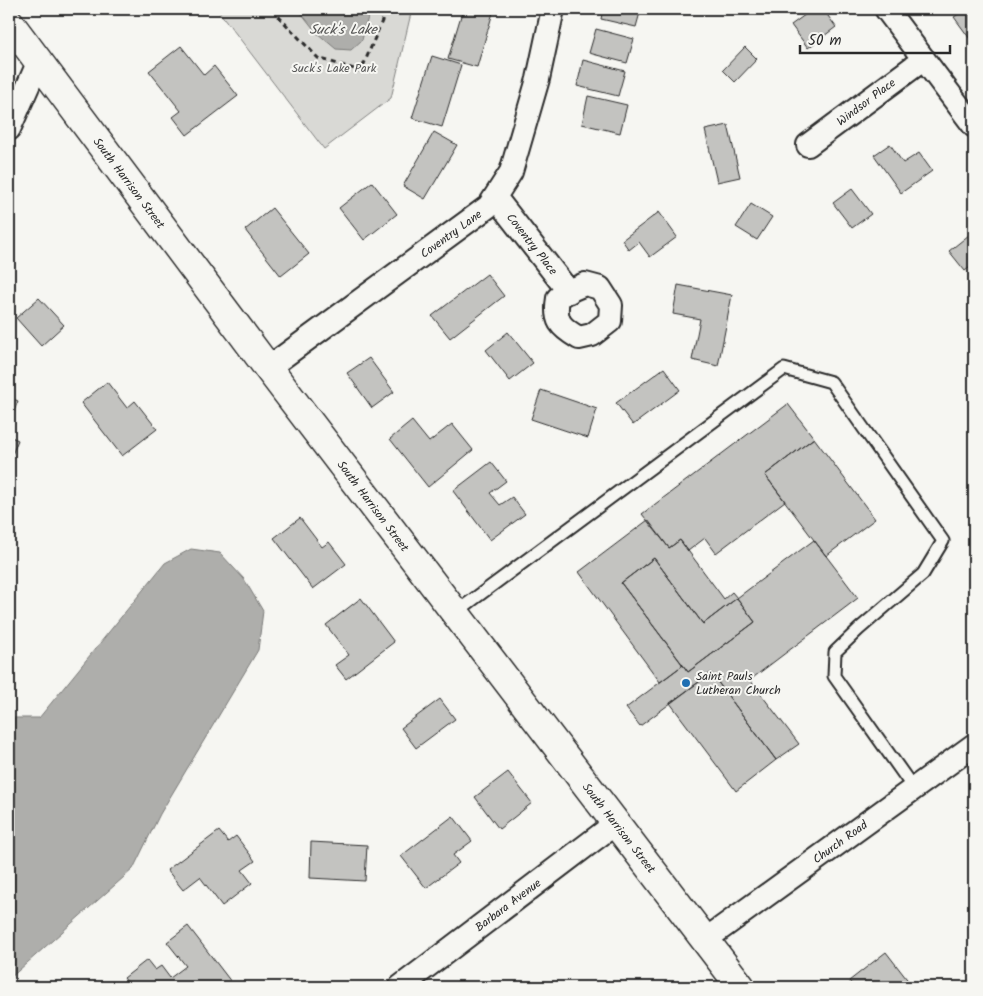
<svg xmlns="http://www.w3.org/2000/svg" width="983" height="996" viewBox="0 0 983 996" font-family="Kalam,sans-serif">
<style>
.green{fill:#d9d9d5;stroke:#828280}
.water{fill:#aeaeab;stroke:#7a7a78}
.building{fill:#c3c3c0;stroke:#2b2b2b}
.lines{fill:none;stroke-linecap:round;stroke-linejoin:round}
.service-casing{stroke:#2b2b2b;stroke-width:15}
.minor-casing{stroke:#2b2b2b;stroke-width:26}
.secondary-casing{stroke:#2b2b2b;stroke-width:31}
.path{stroke:#2b2b2b;stroke-width:3;stroke-dasharray:5 4;stroke-linecap:butt}
.service{stroke:#f6f6f2;stroke-width:11}
.minor{stroke:#f6f6f2;stroke-width:22}
.secondary{stroke:#f6f6f2;stroke-width:28}
.poi-dot{fill:#1f6fb2;stroke:#f6f6f2;stroke-width:2}
.labels{text-anchor:middle;stroke-width:4;stroke-linejoin:round;paint-order:stroke}
.park-label{font-size:12px;fill:#565656;stroke:#f6f6f2}
.street-label{font-size:12px;fill:#2b2b2b;stroke:#f6f6f2}
.poi-label{font-size:12px;fill:#2b2b2b;stroke:#f6f6f2;text-anchor:start}
.water-label{font-size:14px;font-style:italic;fill:#525251;stroke:#f6f6f2}
</style>
<rect width="100%" height="100%" fill="#f6f6f2"/>
<filter id="ink" filterUnits="userSpaceOnUse"><feTurbulence type="fractalNoise" baseFrequency=".02" numOctaves="2"/><feDisplacementMap in="SourceGraphic" scale="10" xChannelSelector="R" yChannelSelector="G"/><feConvolveMatrix kernelMatrix="1 2 1 2 8 2 1 2 1" color-interpolation-filters="sRGB"/></filter>
<g filter="url(#ink)">
<path class="green" d="M217 9H412L391 98 324 149Z"/>
<path class="water" d="M298 9H370L362 40 351 50 336 49 317 33Z
M191 549 220 553 244 579 263 611 258 650 160 814 133 869 9 979V716L13 718H39L165 563Z"/>
<path class="building" d="M463 9H494L477 67 448 59Z
M603 9H641L636 27 601 19Z
M813 9H823L836 27 808 48 791 25Z
M966 9H974V36L970 39 954 17Z
M596 29 634 39 627 63 589 53Z
M181 46 204 75 214 66 238 96 187 135 173 117 181 111 149 71Z
M745 47 757 59 735 82 723 70Z
M432 56 461 65 442 127 412 118Z
M583 60 625 71 618 96 577 86Z
M588 96 627 105 620 133 582 124Z
M728 125 740 177 717 182 705 130Z
M434 132 457 145 425 199 403 186Z
M890 144 903 163 919 153 932 171 901 193 874 155Z
M372 182 397 214 364 240 339 208Z
M852 189 871 214 852 228 833 203Z
M751 204 772 217 757 240 736 227Z
M272 208 309 254 281 276 245 230Z
M659 212 677 237 650 257 639 242 629 250 622 240Z
M974 231V264L965 271 949 251Z
M487 274 504 296 450 338 432 316Z
M678 285 732 295 718 366 692 360 700 319 673 314Z
M39 298 64 325 41 346 16 318Z
M508 332 533 363 510 381 486 350Z
M369 358 394 392 372 408 347 373Z
M664 368 680 390 633 425 616 403Z
M107 382 127 408 135 401 157 429 122 456 81 403Z
M541 390 597 409 588 438 531 419Z
M9 397 18 401 9 423Z
M788 404 814 438 765 475 785 501 716 553 705 538 688 551 680 540 669 548 642 514Z
M412 421 429 442 452 424 473 450 428 487 390 439Z
M9 436 18 440 9 462Z
M814 438 875 519 826 556 765 475Z
M491 462 506 481 490 493 500 505 512 497 525 514 490 540 453 491Z
M300 518 322 547 329 542 346 564 313 589 274 538Z
M648 520 669 548 680 540 724 599 732 592 737 598 703 624 654 558 621 583 683 665 660 682 579 572Z
M814 540 858 598 750 680 799 744 776 760 711 673 640 726 626 708 683 665 688 672 755 622 737 598Z
M654 558 703 624 737 598 755 622 688 672 621 583Z
M361 598 394 642 346 679 335 665 349 655 326 625Z
M711 673 776 760 736 791 670 703Z
M440 699 455 719 416 748 401 728Z
M508 772 532 803 499 829 475 797Z
M453 816 472 841 453 855 459 863 426 888 401 856Z
M219 831 228 842 236 836 255 861 242 870 252 883 222 906 200 877 183 890 167 870Z
M311 842 367 845 365 881 310 878Z
M188 926 235 987H131L124 978 147 960 155 970 161 966 170 978 186 966 167 942Z
M886 952 913 987H854L849 981Z"/>
<g class="lines">
<g class="service-casing">
<path id="service" d="M455 613 784 369 831 382 943 541 923 574 859 629 835 652 834 676 914 789"/>
</g>
<g class="minor-casing">
<path id="minor" d="M886 9 974 126
M9 129 39 61
M808 145 924 59
M495 197 569 292
M585 284 600 288 611 305 610 321 592 335 579 338C560 327 554 321 558 298L571 290Z
M268 368 489 206 511 172 538 79 553 9
M705 940 974 745
M400 987 616 823"/>
</g>
<g class="secondary-casing">
<path id="secondary" d="M9 22 268 368 741 987"/>
</g>
<path class="path" d="M273 9 280 18 318 58 361 71 387 9"/>
<use href="#service" class="service"/>
<use href="#minor" class="minor"/>
<use href="#secondary" class="secondary"/>
</g>
</g>
<circle class="poi-dot" cx="686" cy="683" r="5"/>
<g class="labels">
<g class="park-label">
<text x="334" y="72">Suck's Lake Park</text>
</g>
<g class="street-label">
<text transform="translate(866 102) rotate(-37)" y="4">Windsor Place</text>
<text transform="translate(129 183) rotate(53)" y="4">South Harrison Street</text>
<text transform="translate(451 234) rotate(-36)" y="4">Coventry Lane</text>
<text transform="translate(532 244) rotate(52)" y="4">Coventry Place</text>
<text transform="translate(373 506) rotate(53)" y="4">South Harrison Street</text>
<text transform="translate(619 828) rotate(52)" y="4">South Harrison Street</text>
<text transform="translate(840 842) rotate(-36)" y="4">Church Road</text>
<text transform="translate(508 905) rotate(-37)" y="4">Barbara Avenue</text>
</g>
<g class="poi-label">
<text x="696" y="680">Saint Pauls<tspan x="696" dy="14">Lutheran Church</tspan></text>
</g>
<g class="water-label">
<text x="343" y="34">Suck's Lake</text>
</g>
</g>
<rect width="983" height="996" fill="none" stroke="#f6f6f2" stroke-width="30"/>
<rect x="15" y="15" width="953" height="966" fill="none" stroke="#2b2b2b" stroke-width="2" filter="url(#ink)"/>
<path d="M800 45v8h150v-8" fill="none" stroke="#2b2b2b" stroke-width="2.5"/>
<text x="808" y="45" font-size="15" fill="#2b2b2b" stroke="#f6f6f2" stroke-width="4" paint-order="stroke">50 m</text>
</svg>
